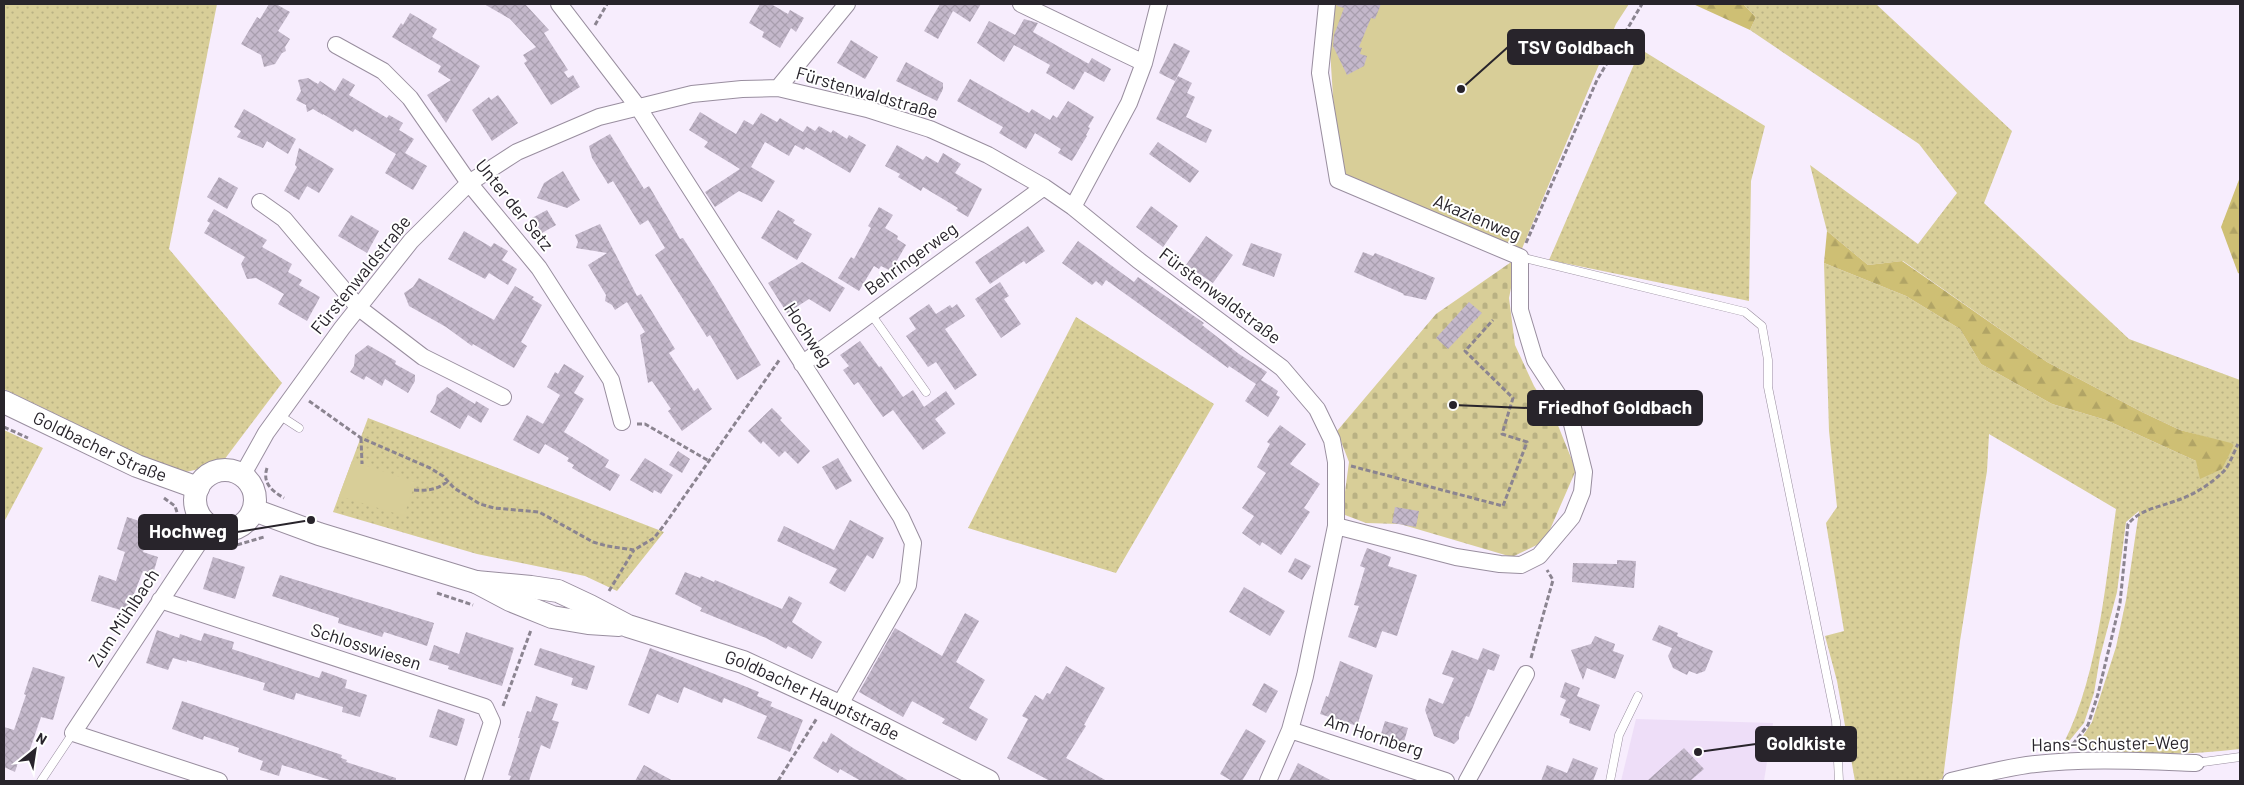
<svg xmlns="http://www.w3.org/2000/svg" width="2244" height="785" viewBox="0 0 2244 785" font-family="Barlow,sans-serif">
<style>
.built{fill:#eedef8}
.grass{fill:url(#grass-dots)}
.forest{fill:url(#forest-firs)}
.cemetery{fill:url(#cemetery-stones)}
.pitch{fill:#d8ce98}
.building{fill:url(#building-cross-hatch)}
.lines{fill:none;stroke-linecap:round;stroke-linejoin:round}
.lane-casing{stroke:#998e9f;stroke-width:9}
.street-casing{stroke:#998e9f;stroke-width:18}
.secondary-casing{stroke:#998e9f;stroke-width:24}
.path{stroke:#8b8490;stroke-width:3;stroke-dasharray:5 2.5;stroke-linecap:butt}
.lane{stroke:#fff;stroke-width:8}
.street{stroke:#fff;stroke-width:16}
.secondary{stroke:#fff;stroke-width:22}
.labels{text-anchor:middle;stroke-width:4;stroke-linejoin:round;paint-order:stroke}
.street-label{font-size:18px;fill:#28242b;stroke:#fff}
.leader{fill:none;stroke:#28242b;stroke-width:2}
.callout-dot{fill:#28242b;stroke:#fff;stroke-width:2}
.callout{fill:#28242b;stroke:#28242b;stroke-width:2}
.callout-label{font-size:19px;text-anchor:middle;font-weight:bold;fill:#fff}
</style>
<defs>
<pattern id="grass-dots" width="8" height="8" patternUnits="userSpaceOnUse" patternTransform="scale(1.25)"><rect width="8" height="8" fill="#d8ce98"/><path d="M2 2h.1M6 6h.1" fill="none" stroke="#b9b183" stroke-width="1.8" stroke-linecap="round"/></pattern>
<pattern id="forest-firs" width="22" height="20" patternUnits="userSpaceOnUse" patternTransform="scale(1.25)"><rect width="22" height="20" fill="#cebf74"/><path d="M5 1l3.5 6h-7zM16 11l3.5 6h-7z" fill="#b1a465"/></pattern>
<pattern id="cemetery-stones" width="16" height="16" patternUnits="userSpaceOnUse" patternTransform="scale(1.25)"><rect width="16" height="16" fill="#d8ce98"/><path d="M2 7V4a2 2 0 0 1 4 0v3zM10 15v-3a2 2 0 0 1 4 0v3z" fill="#b9b183"/></pattern>
<pattern id="building-cross-hatch" width="8" height="8" patternUnits="userSpaceOnUse" patternTransform="scale(1.25)"><rect width="8" height="8" fill="#c4b8cb"/><path d="M0 0l8 8M0 8l8-8" fill="none" stroke="#a89eae"/></pattern>
</defs>
<rect width="100%" height="100%" fill="#f7edfd"/>
<path class="built" d="M1636 719 1773 723 1764 781H1621Z"/>
<path class="grass" d="M4 4H217L169 249 282 383 221 464 186 472 165 467 4 389Z
M1743 4H1876L2012 131 1984 203 2129 339 2240 380V749C2185 756 2130 755 2075 748L2092 722 2116 647 2126 600 2139 511 2126 522 2117 592 2100 657 2094 693 2084 723 2056 757C2097 690 2105 586 2116 509L1989 434 1987 471 1960 641 1943 779 1934 781H1855L1837 681 1825 636 1844 631 1826 523 1837 507 1829 431 1824 263 1906 296 1960 329 1981 364 2052 404 2106 420 2196 461 2231 450 2234 445 2180 430 2142 412 2047 362 1903 261 1868 265 1827 231 1810 165 1918 244 1957 193 1919 144 1750 30 1756 17Z
M1645 52 1765 126 1751 181 1749 301 1549 260 1635 62Z
M1076 317 1214 404 1116 573 968 528Z
M368 418 664 532 617 591 585 576 477 554 333 512Z
M4 430 43 448 4 522Z"/>
<path class="forest" d="M1693 4H1743L1756 17 1750 30Z
M2240 177V274L2238 273 2221 227Z
M1827 231 1868 265 1902 261 2047 362 2142 412 2180 430 2231 443 2234 445 2222 469 2200 479 2196 461 2106 420 2052 404 1981 364 1960 329 1906 296 1824 263Z"/>
<path class="cemetery" d="M1517 258 1509 298 1515 345 1534 386 1557 423 1576 470 1545 541 1512 557 1400 524 1366 523 1345 515 1343 507 1349 462 1337 431 1436 314Z"/>
<path class="pitch" d="M1333 4H1629L1616 24 1521 251 1346 178 1335 128 1330 50Z
M352 461 415 482 404 516 339 496Z"/>
<path class="building" d="M269 4H276L290 12 278 31 290 39 285 47 286 51 282 53 275 64 264 67 261 55 241 44 257 17 260 19Z
M484 4H525L549 30 544 33 568 70 564 72 568 78 573 75 580 87 551 105 524 63 527 61 523 55 536 47 510 19Z
M760 4H771L788 14 790 10 804 18 796 32 791 28 780 48 762 37 764 32 749 23Z
M940 4H981L970 22 953 11 938 39 924 31Z
M1338 4H1381L1375 19 1371 18 1359 47 1362 48 1360 54 1367 56 1364 66 1347 75 1333 46 1334 35 1344 8 1337 6Z
M410 13 437 29 432 37 480 66 446 123 427 95 451 80 438 72 441 66 392 37 401 23 403 25Z
M1024 19 1038 23 1033 32 1089 64 1074 90 1046 73 1050 65 1014 45 1004 62 977 43 989 21 1015 35Z
M851 40 878 57 865 79 837 63Z
M1174 43 1190 51 1175 81 1159 73Z
M1092 58 1111 69 1104 82 1084 71Z
M906 62 943 83V89L937 101 896 81Z
M1178 76 1192 83 1187 93 1195 97 1186 117 1212 130 1206 143 1156 119Z
M308 78 318 84 320 81 335 91 343 78 355 85 349 95 387 118 389 115 403 123 399 130 414 139 405 153 427 166 413 190 385 173 396 154 355 129 353 132 323 114V115L313 109 307 112 306 105 296 100 301 91 298 80Z
M970 79 1029 113 1032 109 1050 120 1053 115 1057 118 1068 101 1094 117 1088 127 1090 128 1086 135 1087 136 1072 161 1058 153 1061 149 1035 133 1026 149 999 133 1003 127 957 101Z
M498 95 518 123 492 141 472 110 489 97 491 100Z
M244 109 296 139 288 154 267 141 263 148 237 137 241 131 234 127Z
M700 112 736 134 744 120 753 125 761 113 777 122 780 118 803 132 807 126 815 131 819 126 831 133 833 130 847 139 849 135 866 145 850 173 806 147 804 150 795 145 789 156 765 142 751 167 775 181 762 202 739 191 715 207 705 192 740 169 704 147 708 142 689 130Z
M610 134 644 189 649 186 672 225 680 239 683 238 715 288 761 365 737 380 710 335 707 337 655 255 665 248 648 220 640 225 613 181 608 184 592 158 589 146Z
M1158 142 1199 171 1190 183 1149 154Z
M897 145 923 160 926 156 938 163 943 153 961 164 955 173 982 189 968 217 956 210 958 208 923 187 921 191 898 177 900 174 885 166Z
M299 148 334 169 319 193 307 186 299 200 284 191 297 167 295 165Z
M563 171 580 200 567 208 537 198 544 183Z
M219 177 238 188 227 209 207 197Z
M1151 206 1178 226 1163 247 1136 227Z
M879 207 893 215 885 228 898 236 897 239 906 245 891 271 881 266 879 269 874 266 859 291 838 278 851 257 854 259 871 228 868 226Z
M214 209 267 240 262 247 292 264 288 272 302 280 299 285 320 297 307 321 278 304 284 294 256 278 247 279 241 264 245 257 204 233 210 223 207 221Z
M547 210 556 225 542 233 532 218Z
M778 210 795 220 793 223 812 234 797 260 761 238Z
M351 215 379 231 367 253 338 236Z
M600 224 637 296 641 294 675 349 669 353 694 391 698 388 712 409 682 431 668 411 671 409 652 381 648 383 640 335 645 332 627 302 615 310 612 305 605 301 606 295 588 265 607 253 576 248 578 242 575 235Z
M1028 226 1045 251 1026 264 1024 261 990 284 975 262Z
M464 231 491 247 494 243 508 251 502 260 517 269 508 285 489 273 485 279 448 259Z
M1206 236 1233 255 1213 283 1186 265Z
M1078 241 1134 282 1138 277 1204 323 1202 325 1239 354 1267 372 1261 380 1278 391 1276 395 1280 397 1268 417 1245 401 1256 384 1229 366 1228 368 1106 280 1102 286 1096 281 1092 285 1062 263Z
M1251 243 1282 254 1274 277 1242 265Z
M1363 252 1373 256 1375 253 1435 278 1426 300 1403 295 1404 294 1354 272Z
M802 262 845 288 830 312 809 299 787 313 768 283Z
M419 278 494 320 515 286 534 297 532 299 542 305 521 342 527 346 514 368 473 344 472 346 446 327 409 306 404 293 413 287Z
M1000 282 1009 296 1004 299 1021 324 1001 338 975 299Z
M1469 302 1482 313 1448 349 1436 338Z
M929 304 936 314 950 305 952 308 957 304 965 316 945 329 977 375 955 390 936 362 928 367 906 336 916 329 909 318Z
M860 341 879 367 881 366 903 397 913 390 924 407 946 391 955 404 935 419 946 433 923 450 893 410 883 417 858 382 854 385 843 370 849 366 840 355Z
M368 345 396 361 395 364 415 375V381L408 393 385 379 382 386 366 376 364 380 350 372 354 366 355 355Z
M564 364 584 376 574 393 584 399 564 432 609 460 605 467 620 475 610 491 572 468 574 465 567 461 569 458 545 444 539 454 513 440 527 415 543 424 560 395 547 387 555 372 558 374Z
M447 387 475 404 476 401 489 409 481 423 468 415 460 429 430 412 435 404 437 395Z
M772 408 782 418 780 420 810 451 798 464 785 451 779 457 763 441 761 444 748 431Z
M1280 425 1306 444 1290 464 1320 484 1304 508 1310 512 1281 555 1262 542 1260 546 1242 533 1254 516 1242 508 1266 473 1257 467 1270 444 1267 442Z
M678 451 690 459 682 473 669 465Z
M645 458 673 475 661 494 654 490 653 493 630 480Z
M838 458 852 481 836 490 822 467Z
M1395 507 1419 511 1416 527 1392 523Z
M127 517 152 525 143 552 158 557 153 574 143 571 127 612 91 601 99 575 116 581 125 552 117 549Z
M850 520 884 538 873 559 867 555 845 592 829 583 837 569 777 541 784 526 834 550Z
M1367 548 1391 557 1388 566 1417 575 1397 636 1382 631 1376 648 1348 637 1359 606 1354 605 1365 568 1360 566Z
M213 557 245 567 235 599 203 589Z
M1295 558 1311 566 1302 580 1288 572Z
M1617 560 1636 561 1634 588 1572 582 1573 563 1617 564Z
M685 572 700 578 701 576 714 582 715 580 782 609 789 596 802 603 792 622 822 642 812 659 788 646 786 649 766 638 700 611 702 608 675 594Z
M280 575 434 623 427 646 384 632 382 637 338 623 339 618 272 596Z
M1244 587 1285 611 1270 636 1229 612Z
M965 613 979 621 956 662 985 680 969 708 988 719 976 741 942 723 945 719 912 701 903 717 859 692 895 628 942 656Z
M1659 625 1678 633 1677 636 1713 651 1705 671 1697 674 1689 671 1687 675 1673 668 1668 656 1672 648 1652 640Z
M157 630 179 638 180 634 201 641 204 633 234 642 232 649 319 678 322 671 347 680 345 688 367 695 360 717 342 712 343 707 296 693 294 700 263 690 265 683 187 660V662L173 658 168 670 146 663Z
M466 632 514 648 502 686 448 669 449 666 429 660 434 645 459 654Z
M1595 636 1615 644 1613 651 1624 655 1615 679 1587 668 1583 680 1571 650 1591 644Z
M540 648 595 666 587 690 571 685 573 678 534 665Z
M650 648 759 692 757 696 772 702 769 709 770 706 803 720 790 752 757 738 767 716 724 698 722 703 684 687 678 703 657 694 649 714 628 705Z
M1483 648 1500 655 1494 671 1488 669 1469 717 1466 716 1459 732V739L1454 744 1434 736 1425 710 1429 698 1443 704 1454 678 1442 674 1452 650 1478 660Z
M1340 661 1373 675 1357 726 1320 714 1326 696 1328 697Z
M1066 666 1105 688 1084 725 1086 726 1066 758 1107 781H1050L1007 758 1028 719 1022 716 1035 695 1043 700 1047 693 1050 694Z
M33 667 65 677 53 720 41 717 26 761 19 759 15 772 4 767V727L14 730 26 695 24 694Z
M1565 682 1580 688 1577 696 1600 705 1590 731 1569 723 1570 719 1560 715 1566 700 1560 697Z
M1264 683 1278 691 1266 713 1252 705Z
M536 696 558 704 552 720 559 722 550 749 541 745 529 781H509L511 776 508 775 520 738H518L527 711 531 712Z
M182 701 342 755 341 758 347 760 346 762 396 778V781H333L282 765 279 776 260 770 263 761 238 752 239 748 204 736 203 740 172 729Z
M438 709 465 719 457 746 429 737Z
M1385 721 1408 728 1403 745 1380 737Z
M1246 729 1266 741 1242 781H1232L1220 774Z
M831 733 853 748 909 781H861L840 769 838 773 813 758 823 741 826 743Z
M1684 748 1704 769 1690 781H1647Z
M1573 758 1598 768 1593 781H1541L1547 765 1567 773Z
M1298 763 1332 781H1289Z
M644 765 673 781H635Z"/>
<g class="lines">
<g class="lane-casing">
<path id="lane" d="M1520 257 1745 312 1762 326 1768 360V387L1836 721 1839 781
M871 314 926 392
M279 415 299 428
M2196 763 2240 757
M41 781 73 733
M1610 781 1619 735 1638 696"/>
</g>
<g class="street-casing">
<path id="street" d="M559 4 638 107 901 517 913 543 908 585 839 706
M1021 4 1144 63
M1327 4 1320 73 1338 180 1520 257V310L1535 360 1569 412 1584 472 1582 492 1572 517 1539 556 1521 565 1500 564 1456 557 1336 526
M336 45 383 71 410 98 469 183 539 268 611 380 622 422
M778 88 847 4
M260 202 284 219 359 308 423 357 503 397
M1073 207 1129 103 1144 63 1159 4
M802 364 1044 187
M242 476 266 433 342 328 411 241 469 183 517 152 599 117 692 94 742 89 778 88 867 109 930 129 988 155 1044 187 1073 207 1138 260 1282 368 1317 409 1332 440 1336 462V526L1305 676 1290 730 1268 781
M210 526 73 733 219 781
M160 600 485 707 492 722 473 781
M1290 730 1446 781
M1467 781 1526 674
M1951 781C1976 775 2001 769 2027 765 2082 758 2140 761 2196 763"/>
</g>
<g class="secondary-casing">
<g id="secondary">
<path id="s1" d="M4 402 137 466 198 488"/>
<circle cx="225" cy="500" r="30"/>
<path d="M254 510 319 534 476 582 510 600 552 617 588 623 619 625"/>
<path id="s2" d="M476 582 531 587 558 591 590 606 628 626 743 662 839 706 988 781"/>
</g>
</g>
<path class="path" d="M595 25 607 4
M1526 243 1597 80 1642 4
M309 401 361 438 430 468 443 476 454 488 480 504 494 508 539 512 593 542 607 546 634 550 654 538 665 524 780 359
M637 424H645L709 461
M4 427 28 438
M361 438 362 464
M1351 466 1503 506 1527 442 1502 434 1513 398 1465 351 1493 320
M267 468C262 483 272 491 284 498
M414 490C428 491 437 490 448 481
M164 498 175 506 182 528 188 532
M215 547H230L264 537
M609 591 634 550
M437 593 473 605
M1531 658 1553 580 1547 570
M503 706 531 630
M2073 744 2088 725 2098 694 2120 603 2128 524C2141 509 2157 508 2175 501 2192 496 2211 484 2224 471 2230 464 2234 452 2238 444
M778 781 817 718"/>
<use href="#lane" class="lane"/>
<use href="#street" class="street"/>
<use href="#secondary" class="secondary"/>
</g>
<g class="labels">
<g class="street-label">
<text transform="translate(867 93) rotate(16)" y="6">Fürstenwaldstraße</text>
<text transform="translate(514 205) rotate(51)" y="6">Unter der Setz</text>
<text transform="translate(1477 218) rotate(23)" y="6">Akazienweg</text>
<text transform="translate(911 259) rotate(-36)" y="6">Behringerweg</text>
<text transform="translate(361 275) rotate(-51)" y="6">Fürstenwaldstraße</text>
<text transform="translate(1220 296) rotate(37)" y="6">Fürstenwaldstraße</text>
<text transform="translate(808 335) rotate(57)" y="6">Hochweg</text>
<text dy="6" stroke="none"><textPath href="#s1" startOffset="106">Goldbacher Straße</textPath></text>
<text transform="translate(124 618) rotate(-57)" y="6">Zum Mühlbach</text>
<text transform="translate(366 647) rotate(18)" y="6">Schlosswiesen</text>
<text dy="6" stroke="none"><textPath href="#s2" startOffset="358">Goldbacher Hauptstraße</textPath></text>
<text transform="translate(1374 736) rotate(18)" y="6">Am Hornberg</text>
<text transform="translate(2110 744) rotate(-1)" y="6">Hans-Schuster-Weg</text>
</g>
</g>
<path class="leader" d="M1461 89L1508 47M1453 405L1528 408M311 520L237 532M1698 752L1756 744"/>
<g class="callout-dot">
<circle cx="1461" cy="89" r="5"/>
<circle cx="1453" cy="405" r="5"/>
<circle cx="311" cy="520" r="5"/>
<circle cx="1698" cy="752" r="5"/>
</g>
<g class="callout">
<rect x="1508" y="30" width="136" height="34" rx="5"/>
<rect x="1528" y="391" width="174" height="34" rx="5"/>
<rect x="139" y="515" width="98" height="34" rx="5"/>
<rect x="1756" y="727" width="100" height="34" rx="5"/>
</g>
<g class="callout-label">
<text x="1576" y="54">TSV Goldbach</text>
<text x="1615" y="414">Friedhof Goldbach</text>
<text x="188" y="538">Hochweg</text>
<text x="1806" y="750">Goldkiste</text>
</g>
<rect width="2244" height="785" fill="none" stroke="#28242b" stroke-width="10"/>
<g transform="translate(35 750) rotate(30)" stroke="#ffffff" stroke-width="4" paint-order="stroke">
<path d="M0-4L9 19L0 12L-9 19Z" fill="#28242b"/>
<text y="-8" font-size="14" font-weight="bold" text-anchor="middle" fill="#28242b">N</text>
</g>
</svg>
